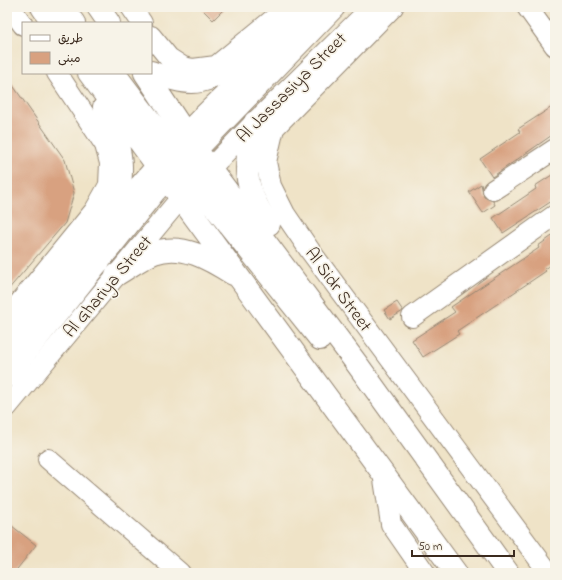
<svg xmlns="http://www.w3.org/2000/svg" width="562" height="580" viewBox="0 0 562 580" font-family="'Indie Flower','Playpen Sans Arabic',sans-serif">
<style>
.building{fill:#d8a180}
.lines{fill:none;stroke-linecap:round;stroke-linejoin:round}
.minor-casing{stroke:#958672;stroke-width:22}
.major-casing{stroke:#958672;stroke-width:24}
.minor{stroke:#fff;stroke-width:20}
.major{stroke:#fff;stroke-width:22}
.labels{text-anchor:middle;stroke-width:3.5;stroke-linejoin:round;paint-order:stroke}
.street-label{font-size:18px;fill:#3b2a1e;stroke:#f7f3e8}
</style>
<rect width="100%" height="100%" fill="#f7f3e8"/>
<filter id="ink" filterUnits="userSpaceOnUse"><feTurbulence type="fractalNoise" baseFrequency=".025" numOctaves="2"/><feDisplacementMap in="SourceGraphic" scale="8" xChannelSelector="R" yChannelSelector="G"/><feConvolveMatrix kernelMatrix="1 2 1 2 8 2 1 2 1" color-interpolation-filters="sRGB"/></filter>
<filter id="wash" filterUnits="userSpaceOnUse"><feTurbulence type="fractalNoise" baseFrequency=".012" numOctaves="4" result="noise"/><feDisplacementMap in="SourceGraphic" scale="16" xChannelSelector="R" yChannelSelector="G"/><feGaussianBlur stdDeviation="0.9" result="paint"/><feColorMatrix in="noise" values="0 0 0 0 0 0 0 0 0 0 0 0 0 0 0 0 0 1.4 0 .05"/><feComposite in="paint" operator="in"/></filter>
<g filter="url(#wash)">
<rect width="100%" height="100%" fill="#efe3c7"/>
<g id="blocks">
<path class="building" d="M200 7H226L213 20Z
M7 77 65 160 74 193 65 223 7 291Z
M555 105V133L492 177 480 159 520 132 518 129Z
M555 173V199L503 233 493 218 536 189 535 186Z
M481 184 484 197 493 201 495 205 483 213 469 192Z
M555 234V262L544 269 546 271 457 331 459 334 423 357 412 340 455 312 451 307 539 248 538 246Z
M397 302 403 311 390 319 384 310Z
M7 522 36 545 14 573H7Z"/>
</g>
</g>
<g filter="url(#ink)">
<use href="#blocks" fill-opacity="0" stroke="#958672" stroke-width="1"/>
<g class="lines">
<g class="minor-casing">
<path id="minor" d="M10 7 23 25
M131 7 142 23
M393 7 274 128 266 162 271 186 285 214 311 252 549 573
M527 7 555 46
M151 36 169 58 183 67 193 69 216 66 288 7
M493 190 555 149
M412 317 555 215
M7 318 95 210 109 185 110 163 105 145 57 73
M7 346C65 274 122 203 184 135 213 104 245 76 275 47
M7 407 174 206 255 122 372 7
M48 459 180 573
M383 473 391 524 425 573"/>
</g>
<g class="major-casing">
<path id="major" d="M42 7 53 23
M61 7 74 23
M98 7 109 23
M151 72C164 77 179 82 192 82 227 82 285 28 313 7
M89 73 456 573
M114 73 185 167
M145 73 195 148 357 364 508 573
M104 107C123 149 126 171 114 215
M255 122C244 166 241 185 269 224
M169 158 178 161 320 339
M186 160 334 7
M116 275C128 268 141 258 154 253 182 242 211 260 233 274
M7 376 155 191 186 157 189 146 185 135"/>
</g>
<use href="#minor" class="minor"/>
<use href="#major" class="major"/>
</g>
</g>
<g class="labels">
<g class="street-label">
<text transform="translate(291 87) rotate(-45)" y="6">Al Jassasiya Street</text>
<text transform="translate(107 286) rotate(-50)" y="6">Al Ghariya Street</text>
<text transform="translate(339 289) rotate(54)" y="6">Al Sidr Street</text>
</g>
</g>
<rect width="562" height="580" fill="none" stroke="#f7f3e8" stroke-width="24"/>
<rect x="22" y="22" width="130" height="52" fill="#f7f3e8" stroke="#aca397"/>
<rect x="30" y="35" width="20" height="6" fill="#ffffff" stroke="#aca397"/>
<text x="58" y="42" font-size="12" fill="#3b2a1e">طريق</text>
<rect x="30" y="52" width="20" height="12" fill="#d8a180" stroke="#aca397"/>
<text x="58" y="62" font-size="12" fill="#3b2a1e">مبنى</text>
<path d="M412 550v6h102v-6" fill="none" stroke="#3b2a1e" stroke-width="2"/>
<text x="418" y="550" font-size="12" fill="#3b2a1e" stroke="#f7f3e8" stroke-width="3" paint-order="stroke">50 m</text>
</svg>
